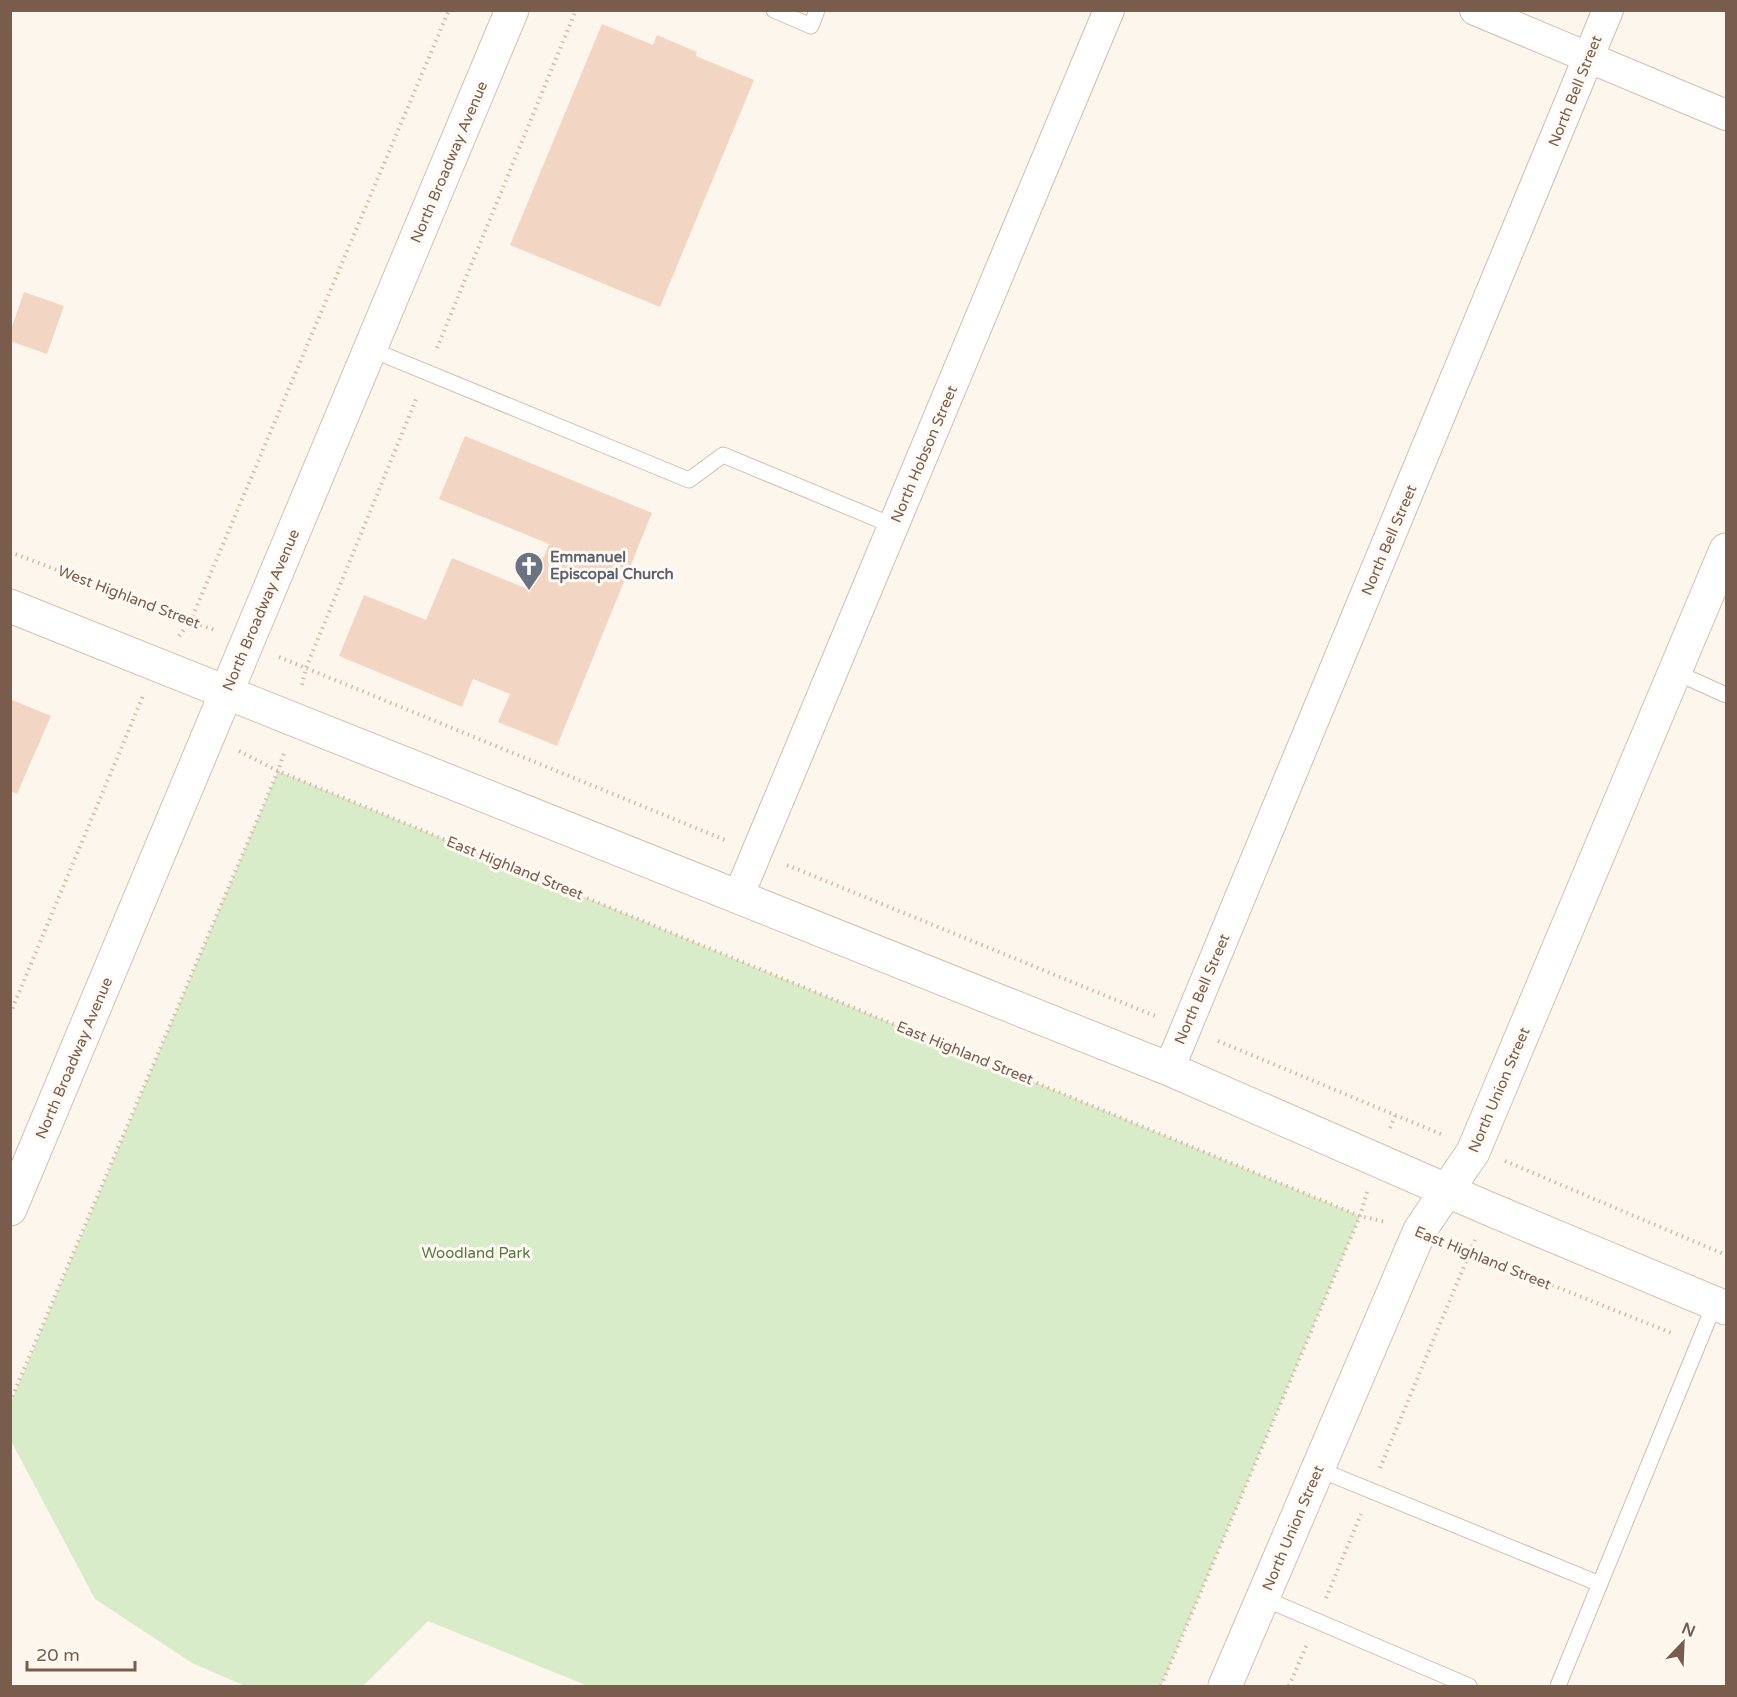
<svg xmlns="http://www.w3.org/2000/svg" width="1737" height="1697" viewBox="0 0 1737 1697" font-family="'Varela Round',sans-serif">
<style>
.green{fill:#d8ecc9}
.building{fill:#f3d5c3}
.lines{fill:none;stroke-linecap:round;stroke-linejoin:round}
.lane-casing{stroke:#d1beb0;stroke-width:17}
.street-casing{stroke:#d1beb0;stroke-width:32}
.secondary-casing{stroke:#d6c0b0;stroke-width:35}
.path{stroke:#d9b8a5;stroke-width:4;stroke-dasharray:1.5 4.5;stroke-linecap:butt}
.lane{stroke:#fff;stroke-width:15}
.street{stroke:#fff;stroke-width:30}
.secondary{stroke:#fff;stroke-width:33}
.labels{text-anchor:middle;stroke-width:6;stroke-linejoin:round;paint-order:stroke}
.street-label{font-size:15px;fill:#7a5c4d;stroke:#fffaf3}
.worship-label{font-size:15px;font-weight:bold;fill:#5b616d;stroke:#fffaf3;text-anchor:start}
.park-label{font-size:15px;fill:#537a41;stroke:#fffaf3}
</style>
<rect width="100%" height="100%" fill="#fdf6ec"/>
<path class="green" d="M278 771 1360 1216 1161 1686H588L428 1621 363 1686H245L192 1663 95 1599 11 1441V1402Z"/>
<path class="building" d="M602 24 653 45 657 35 697 52 696 56 754 80 660 307 510 245Z
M24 292 64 306 47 354 10 341V332Z
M465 436 652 513 557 746 498 722 510 694 473 679 462 707 339 656 364 595 426 620 452 558 530 590 549 544 439 499Z
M10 699 51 716 17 794 10 791Z"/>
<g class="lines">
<g class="lane-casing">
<path id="lane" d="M774 10 811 26 817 10
M370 349 689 480 723 455 894 526
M1675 672 1726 695
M1318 1469 1600 1584
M1263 1598 1469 1686
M1558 1686 1715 1303"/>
</g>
<g class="street-casing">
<path id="street" d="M1475 10 1726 115
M738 897 1109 10
M1169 1069 1608 10"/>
</g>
<g class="secondary-casing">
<path id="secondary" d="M10 606 1169 1069 1487 1208 1726 1308
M10 1209 512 10
M1225 1686 1420 1230 1473 1152 1726 550"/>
</g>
<path class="path" d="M437 348 576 10
M10 552 214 630
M179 636 191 620 449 10
M279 657 725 840
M302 685 306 668 417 397
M239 751 278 771 1360 1216 1386 1222
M787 865 1155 1016
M10 1014 143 696
M1218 1041 1443 1135
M1390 1128 1396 1114
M1505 1161 1726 1255
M1452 1245 1674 1334
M10 1402 278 771 284 753
M1380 1468 1475 1240
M1326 1598 1361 1514
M1161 1686 1360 1216 1367 1192
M1289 1686 1307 1644"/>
<use href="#lane" class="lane"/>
<use href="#street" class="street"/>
<use href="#secondary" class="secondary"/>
</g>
<defs>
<g id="church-pin" transform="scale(1.5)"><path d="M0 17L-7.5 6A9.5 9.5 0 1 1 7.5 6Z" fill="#6b7280" stroke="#fffaf3"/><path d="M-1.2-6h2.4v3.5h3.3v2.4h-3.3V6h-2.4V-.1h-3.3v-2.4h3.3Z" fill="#fff"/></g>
</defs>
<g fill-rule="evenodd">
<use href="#church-pin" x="529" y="566"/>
</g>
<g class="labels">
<g class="street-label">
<text transform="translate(1575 91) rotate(-68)" y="5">North Bell Street</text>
<text transform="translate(449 162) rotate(-67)" y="5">North Broadway Avenue</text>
<text transform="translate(924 454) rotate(-67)" y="5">North Hobson Street</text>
<text transform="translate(1389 540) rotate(-67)" y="5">North Bell Street</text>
<text transform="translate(129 597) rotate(21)" y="5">West Highland Street</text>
<text transform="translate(261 610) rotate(-67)" y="5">North Broadway Avenue</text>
<text transform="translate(515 868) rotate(22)" y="5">East Highland Street</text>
<text transform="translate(1202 989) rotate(-67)" y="5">North Bell Street</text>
<text transform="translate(965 1053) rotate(22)" y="5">East Highland Street</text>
<text transform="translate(74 1058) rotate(-67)" y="5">North Broadway Avenue</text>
<text transform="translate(1499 1090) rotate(-67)" y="5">North Union Street</text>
<text transform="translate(1483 1258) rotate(22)" y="5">East Highland Street</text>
<text transform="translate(1293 1528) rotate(-67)" y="5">North Union Street</text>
</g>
<g class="worship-label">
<text x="550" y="562">Emmanuel<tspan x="550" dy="17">Episcopal Church</tspan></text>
</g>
<g class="park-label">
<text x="476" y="1258">Woodland Park</text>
</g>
</g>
<rect width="1737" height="1697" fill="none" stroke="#7a5c4d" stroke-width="24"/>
<g transform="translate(1683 1643) rotate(23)" stroke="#fffaf3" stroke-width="4.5" paint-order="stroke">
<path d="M0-4.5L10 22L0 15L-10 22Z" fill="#7a5c4d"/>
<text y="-9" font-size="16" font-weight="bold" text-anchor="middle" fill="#7a5c4d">N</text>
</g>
<path d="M27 1661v9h108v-9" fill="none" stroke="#7a5c4d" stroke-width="3"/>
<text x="36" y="1661" font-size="18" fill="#7a5c4d" stroke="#fffaf3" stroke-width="4.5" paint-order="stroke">20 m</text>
</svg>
